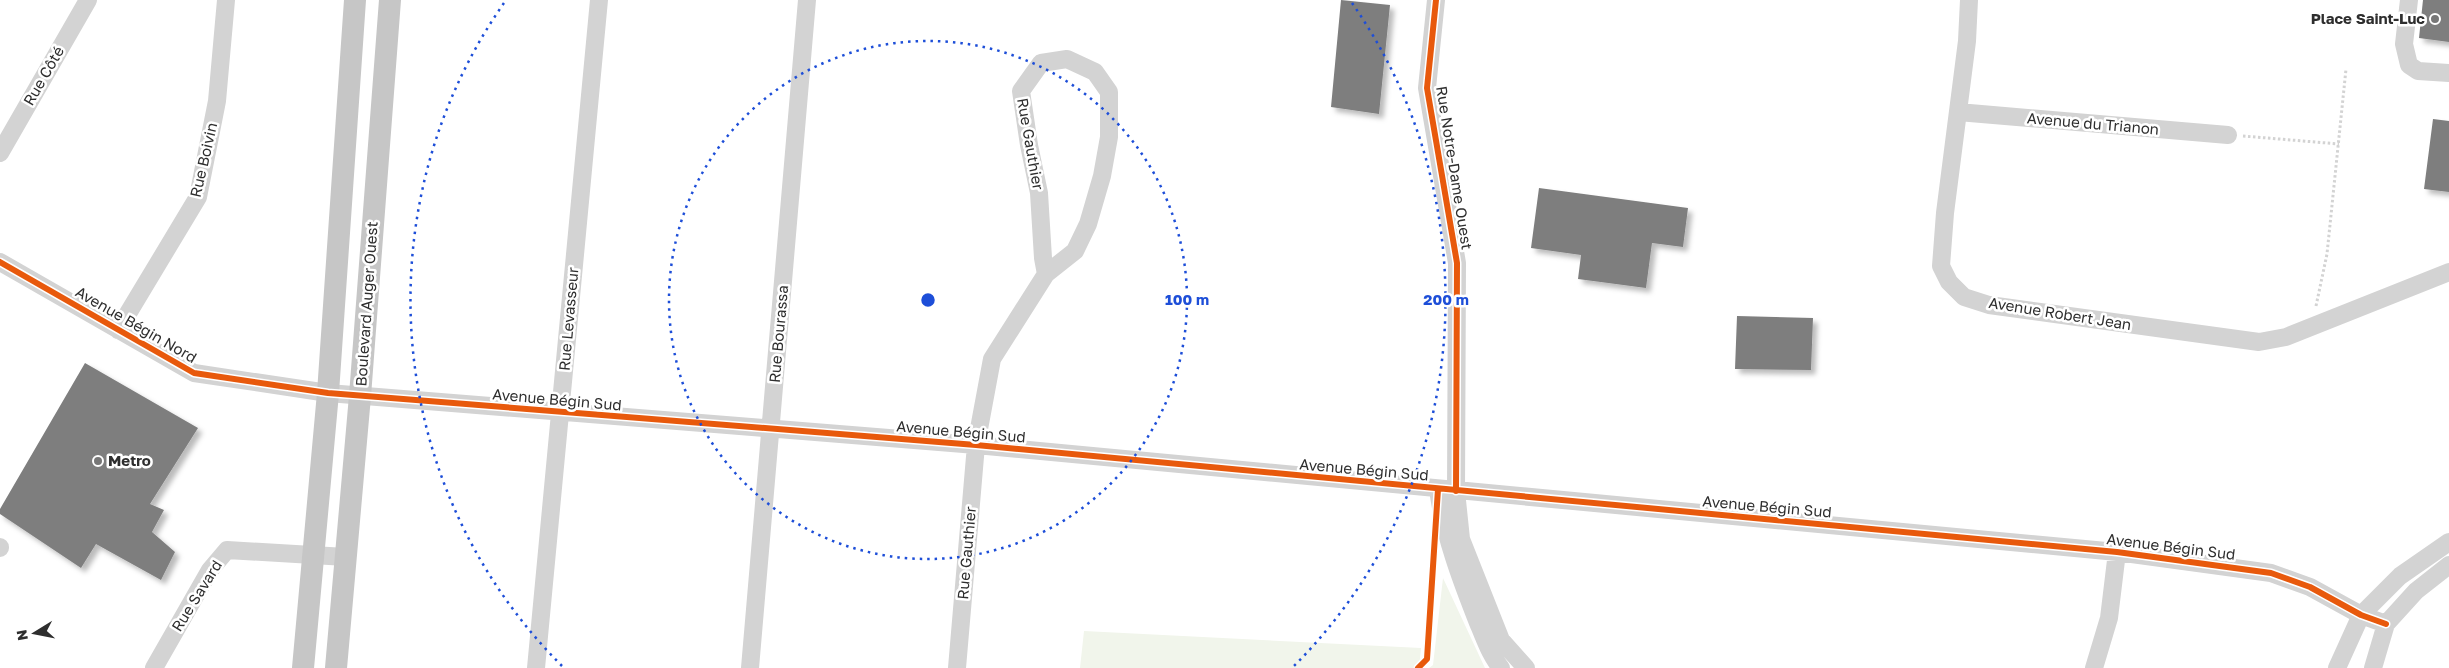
<svg xmlns="http://www.w3.org/2000/svg" width="2449" height="668" viewBox="0 0 2449 668" font-family="'Golos Text',sans-serif">
<style>
.green{fill:#f1f5eb}
.building{fill:#7e7e7e;filter:url(#shadow)}
.lines{fill:none;stroke-linecap:round;stroke-linejoin:round}
.path{stroke:#d3d3d3;stroke-width:3;stroke-dasharray:2.5 2.5;stroke-linecap:butt}
.minor{stroke:#d3d3d3;stroke-width:18}
.major{stroke:#c6c6c6;stroke-width:22}
.cycleway-casing{stroke:#fff;stroke-width:9}
.cycleway{stroke:#e8590c;stroke-width:6}
.ring{fill:none;stroke:#1d4ed8;stroke-width:2.5;stroke-dasharray:2.5 5}
.poi-dot{fill:#777;stroke:#fff;stroke-width:2}
.labels{text-anchor:middle;stroke-width:5;stroke-linejoin:round;paint-order:stroke}
.poi-label{font-size:15px;font-weight:bold;fill:#2e2e2e;stroke:#fff;text-anchor:end}
.street-label{font-size:15px;fill:#2e2e2e;stroke:#fff}
.centre{fill:#1d4ed8;stroke:#fff;stroke-width:2.5}
.ring-label{font-size:15px;text-anchor:middle;font-weight:bold;fill:#1d4ed8;stroke:#fff;stroke-width:5;stroke-linejoin:round;paint-order:stroke}
</style>
<defs>
<filter id="shadow"><feDropShadow dx="4.5" dy="4.5" stdDeviation="2.5" flood-color="#0004"/></filter>
</defs>
<rect width="100%" height="100%" fill="#fff"/>
<path class="green" d="M1443 578 1485 668H1429L1433 665Z
M1084 631 1421 648 1419 668H1080Z"/>
<path class="building" d="M1341 0 1390 5 1379 114 1331 107Z
M2423 0H2449V42L2419 38Z
M2433 119 2449 121V192L2424 189Z
M1539 188 1688 208 1683 247 1652 243 1646 288 1578 279 1581 255 1531 248Z
M1737 316 1813 318 1811 370 1735 369Z
M85 363 198 428 150 504 164 510 152 532 175 552 161 580 96 544 81 568 0 514V509Z"/>
<g class="lines">
<path class="path" d="M2243 136 2339 144
M2316 306 2327 254 2346 69"/>
<path class="minor" d="M1436 0 1427 88 1457 263 1456 491 1461 539 1501 640 1526 668
M1969 0 1967 41 1945 213 1941 266 1949 282 1964 297 1989 305 2259 342 2286 337 2449 272
M2409 0 2404 44 2409 65 2418 71 2449 73
M1958 112 2228 135
M0 153 88 0
M0 262 194 373 328 393 976 445 2117 552 2271 573 2310 587 2361 615 2386 624
M118 330 198 197 217 101 226 0
M1438 489C1444 535 1461 580 1478 623 1485 639 1490 655 1501 668
M0 548V547
M154 668 210 570 227 550 346 557
M536 668 599 0
M750 668 807 0
M957 668 976 445 992 359 1046 274 1075 251 1088 224 1102 176 1109 137V92L1095 72 1067 59 1041 63 1021 91 1029 145 1039 193 1043 258 1046 274
M2094 668 2109 618 2117 552
M2337 668 2361 615 2400 576 2449 542
M2373 668 2386 624 2416 591 2449 565"/>
<path class="major" d="M303 668 328 393 355 0
M336 668 360 396 390 0"/>
<g class="cycleway-casing">
<path id="cycleway" d="M1436 0 1427 88 1457 263 1456 491
M0 262 194 373 328 393 976 445 2117 552 2271 573 2310 587 2361 615 2386 624
M1418 668 1427 659 1438 489"/>
</g>
<use href="#cycleway" class="cycleway"/>
</g>
<g class="ring">
<circle cx="928" cy="300" r="259"/>
<path d="M562 666A518 518 0 0 1 504 3M1352 3A518 518 0 0 1 1294 666"/>
</g>
<g class="poi-dot">
<circle cx="2435" cy="19" r="5"/>
<circle cx="98" cy="461" r="5"/>
</g>
<g class="labels">
<g class="poi-label">
<text x="2425" y="24">Place Saint-Luc</text>
<text x="108" y="466" text-anchor="start">Metro</text>
</g>
<g class="street-label">
<text transform="translate(44 76) rotate(-60)" y="5">Rue Côté</text>
<text transform="translate(2093 124) rotate(5)" y="5">Avenue du Trianon</text>
<text transform="translate(1030 144) rotate(80)" y="5">Rue Gauthier</text>
<text transform="translate(204 160) rotate(-77)" y="5">Rue Boivin</text>
<text transform="translate(1454 168) rotate(81)" y="5">Rue Notre-Dame Ouest</text>
<text transform="translate(367 304) rotate(-86)" y="5">Boulevard Auger Ouest</text>
<text transform="translate(2060 314) rotate(9)" y="5">Avenue Robert Jean</text>
<text transform="translate(569 319) rotate(-85)" y="5">Rue Levasseur</text>
<text transform="translate(136 325) rotate(30)" y="5">Avenue Bégin Nord</text>
<text transform="translate(779 334) rotate(-85)" y="5">Rue Bourassa</text>
<text transform="translate(557 400) rotate(5)" y="5">Avenue Bégin Sud</text>
<text transform="translate(961 432) rotate(5)" y="5">Avenue Bégin Sud</text>
<text transform="translate(1364 470) rotate(5)" y="5">Avenue Bégin Sud</text>
<text transform="translate(1767 507) rotate(5)" y="5">Avenue Bégin Sud</text>
<text transform="translate(2171 547) rotate(7)" y="5">Avenue Bégin Sud</text>
<text transform="translate(967 553) rotate(-85)" y="5">Rue Gauthier</text>
<text transform="translate(197 596) rotate(-58)" y="5">Rue Savard</text>
</g>
</g>
<circle cx="928" cy="300" r="8" class="centre"/>
<g class="ring-label">
<text x="1187" y="305">100 m</text>
<text x="1446" y="305">200 m</text>
</g>
<g transform="translate(35 633) rotate(260)" stroke="#ffffff" stroke-width="4" paint-order="stroke">
<path d="M0-4L9 19L0 12L-9 19Z" fill="#2e2e2e"/>
<text y="-8" font-size="14" font-weight="bold" text-anchor="middle" fill="#2e2e2e">N</text>
</g>
</svg>
